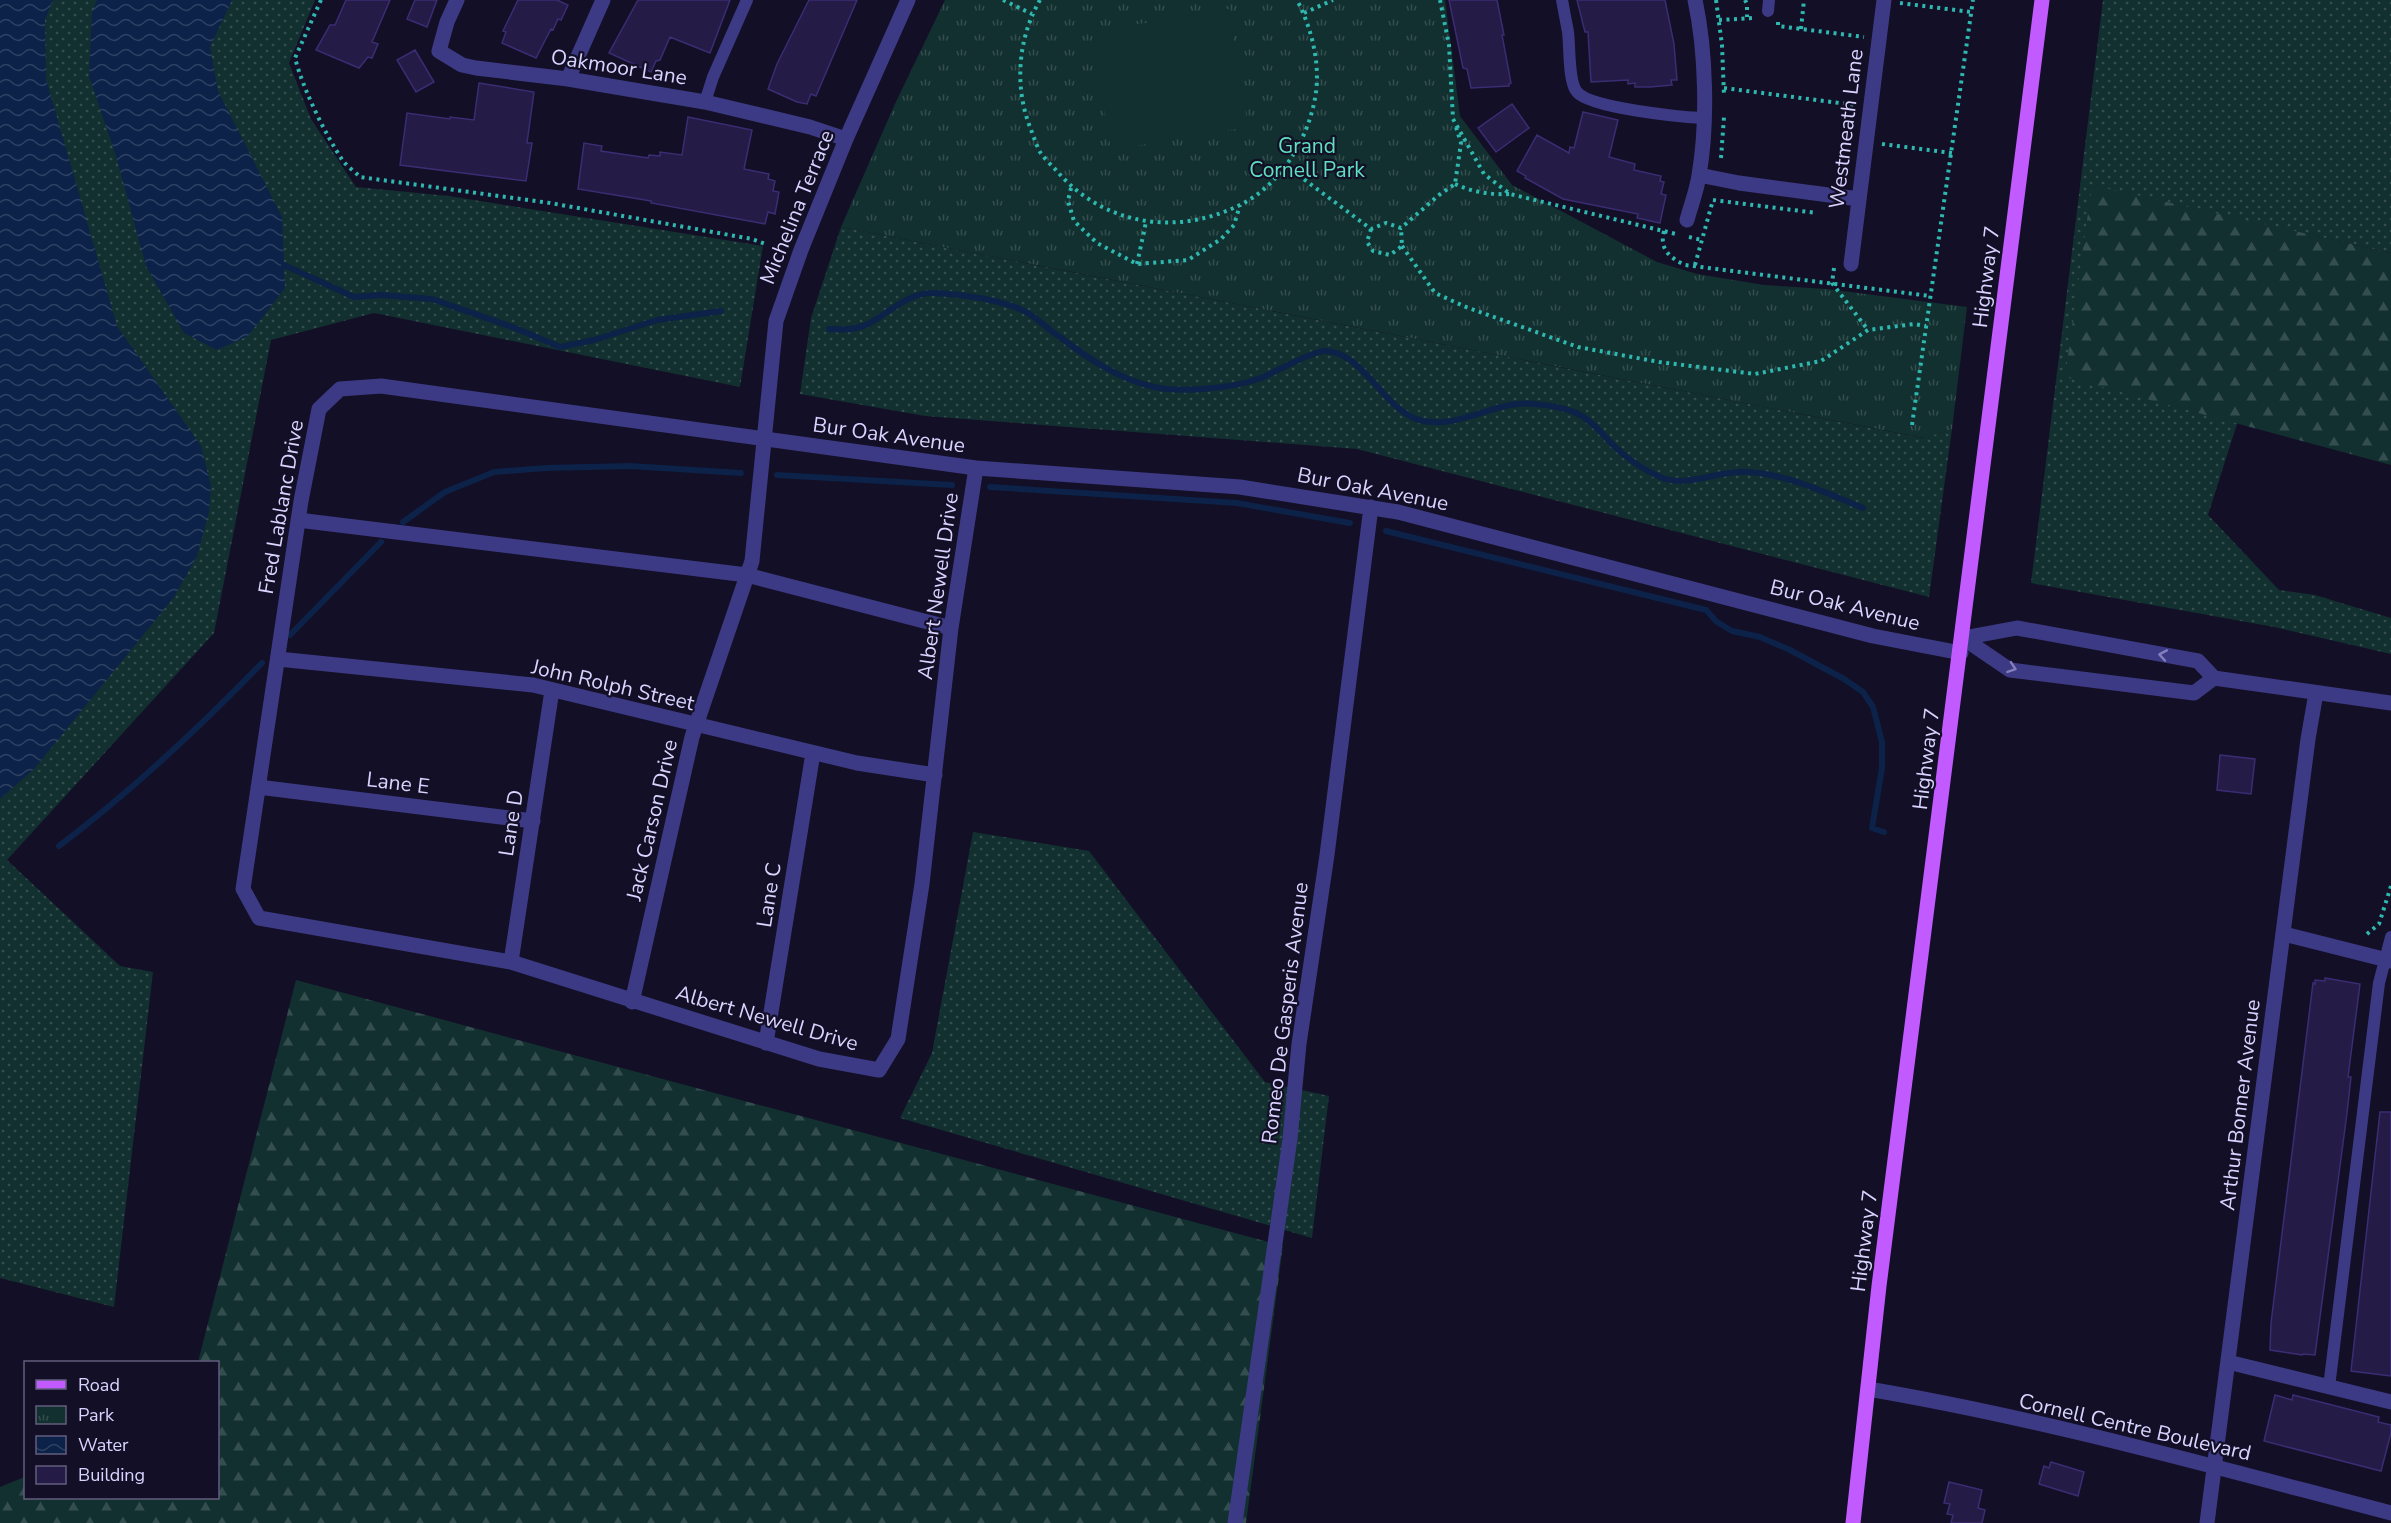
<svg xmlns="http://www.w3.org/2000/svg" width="2391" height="1523" viewBox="0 0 2391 1523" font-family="'Nunito Sans',sans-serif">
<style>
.grass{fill:url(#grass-dots)}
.forest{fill:url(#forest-firs)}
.park{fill:url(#park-tufts)}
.pitch{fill:#12302f}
.water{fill:url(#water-waves)}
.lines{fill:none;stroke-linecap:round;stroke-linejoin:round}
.stream{stroke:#0c2248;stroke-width:6}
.building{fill:#241b47;stroke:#3b2d73;stroke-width:1.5}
.path{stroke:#2fb8b0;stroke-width:4;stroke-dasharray:3 4.5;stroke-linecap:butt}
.service{stroke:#3d3a85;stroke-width:12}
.minor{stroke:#3d3a85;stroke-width:15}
.tertiary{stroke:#3d3a85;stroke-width:15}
.primary{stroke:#c25bff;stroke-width:15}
.oneway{stroke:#837fbc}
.labels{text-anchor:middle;stroke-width:4.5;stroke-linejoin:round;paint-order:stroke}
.street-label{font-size:21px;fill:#d9d4ff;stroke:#130f26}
.park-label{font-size:21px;fill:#5fe0c0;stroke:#130f26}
</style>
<defs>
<pattern id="grass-dots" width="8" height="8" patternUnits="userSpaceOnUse" patternTransform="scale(1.5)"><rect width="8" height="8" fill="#12302f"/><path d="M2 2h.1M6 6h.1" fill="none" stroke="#344d4e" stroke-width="1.8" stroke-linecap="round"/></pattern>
<pattern id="forest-firs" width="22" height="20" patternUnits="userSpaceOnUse" patternTransform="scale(1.5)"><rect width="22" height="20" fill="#12302f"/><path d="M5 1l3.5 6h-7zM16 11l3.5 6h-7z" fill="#344d4e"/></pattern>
<pattern id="park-tufts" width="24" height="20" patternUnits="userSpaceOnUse" patternTransform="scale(1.5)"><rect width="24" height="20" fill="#12302f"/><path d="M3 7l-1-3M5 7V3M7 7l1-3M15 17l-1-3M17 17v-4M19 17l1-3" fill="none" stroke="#344d4e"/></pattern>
<pattern id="water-waves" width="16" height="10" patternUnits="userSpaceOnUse" patternTransform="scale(1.5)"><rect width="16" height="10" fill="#0c2248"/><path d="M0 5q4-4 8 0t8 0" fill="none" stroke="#2f4163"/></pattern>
</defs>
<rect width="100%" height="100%" fill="#130f26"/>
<path class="grass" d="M0 0H315L289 63 311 119 356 187 449 196 763 246 740 387 374 313 271 340 214 633 7 860 120 966 153 972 114 1307 0 1278Z
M2103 0H2391V253L2298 232 2208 515 2279 590 2315 595 2391 618V654L2274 627 2031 583Z
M841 227 1923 438 1952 429 1929 597 1357 449 925 416 800 394 811 318Z
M973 832 1089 851 1265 1082 1329 1096 1312 1238 900 1118 932 1053Z"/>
<path class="forest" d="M2092 185 2391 253V465L2065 377Z
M296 980 1283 1246 1246 1523H0V1487L22 1478 25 1477 26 1498H218V1362H198Z"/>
<path class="park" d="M945 0H1445L1460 116 1512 185 1657 262 1697 274 1764 285 1827 289 1967 307 1952 429 1924 438 841 227 894 106Z"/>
<path class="pitch" d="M1229 9 1248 127 1111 150 1092 32Z"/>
<path class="water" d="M0 0H53L45 20 46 79 117 326 201 446 211 486 209 512 197 556 174 597 34 769 0 799Z
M97 0H232L210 47 218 91 282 217 285 288 248 336 217 350 184 333 146 266 116 156 89 76 92 12Z"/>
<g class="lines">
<path class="stream" d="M284 265 354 297 381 295 432 299 515 328 560 347 594 340 657 320 721 311
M829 329C842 330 857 330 868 324 889 313 908 292 934 293 960 294 1005 300 1028 313 1039 320 1049 330 1060 337 1089 359 1118 379 1154 387 1183 393 1234 388 1261 378 1276 372 1310 352 1324 351 1362 350 1385 411 1419 420 1459 431 1495 399 1535 404 1548 405 1563 408 1574 412 1591 419 1601 433 1613 445 1627 459 1642 469 1660 477 1687 489 1720 469 1749 472 1789 475 1826 493 1863 508
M777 475 952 485
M990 487 1237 503 1350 523
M403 522 445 492 494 472 546 468 630 466 741 473
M1386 531 1706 610 1717 622 1732 631 1760 637 1790 650 1844 679 1863 692 1873 707 1882 742V768L1872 828 1884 832
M290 635 381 542
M59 846C132 791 199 728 262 663"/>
</g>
<path class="building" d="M346 0H390L372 42 378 44 372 58 368 57 359 68 316 50 330 25H335Z
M415 0H437L427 27 407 19Z
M518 0H557L568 5 561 20 558 19 553 30 551 29 536 58 502 43 506 32 503 31Z
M638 0H730L710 53 670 37 660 60 656 61 651 72 609 53Z
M809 0H857L816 96 811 94 807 104 797 102 768 89 777 64Z
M1449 0H1497L1504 35H1502L1511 83 1509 84V86L1471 88 1467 69 1463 68Z
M1577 0H1665L1674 44 1677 80H1671L1672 85 1650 87H1635V83L1628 84V80L1591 82 1588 32H1585Z
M415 50 434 82 416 92 397 60Z
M479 83 534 92 527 143H532L526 181 400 165 407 113 450 119V117L474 120Z
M1512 104 1529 128 1496 152 1478 128Z
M1583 112 1618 120 1609 157 1635 164 1634 170 1661 176 1660 181 1664 182 1661 194 1666 195 1660 223 1637 218 1638 214 1563 199 1525 178 1526 176 1517 171 1537 135 1569 153 1570 147 1574 148Z
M688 117 752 130 744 169 769 174 768 179 775 181 773 191 779 192 775 214 768 212 765 224 651 203V201L578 189 584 143 602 146 601 151 648 158 649 155 660 156V152L682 155Z
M2220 755 2255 759 2251 794 2217 790Z
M2325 978 2360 984 2348 1077H2351L2347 1113 2315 1355 2303 1354 2302 1355 2270 1350 2271 1323 2313 983 2315 984V980L2325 981Z
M2380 1112H2391V1376L2351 1371Z
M2275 1395 2292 1400 2293 1395 2379 1417 2378 1422 2391 1425V1433L2381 1471 2264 1441Z
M2051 1462 2084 1472 2078 1496 2039 1484 2044 1466 2049 1468Z
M1949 1482 1982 1490 1978 1508 1985 1510 1982 1523H1951L1953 1515 1947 1514 1950 1504 1944 1503Z"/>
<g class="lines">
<path class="path" d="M321 0 295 58C303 89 325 134 343 161 348 167 355 172 360 177L550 203 752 239 768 245
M1003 0 1032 14
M1040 0C1018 38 1014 86 1030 127 1033 135 1036 144 1040 152 1044 158 1050 164 1055 169 1102 225 1175 237 1240 205 1281 185 1310 137 1316 92 1320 61 1311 27 1297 0
M1440 0 1449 45 1453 119 1484 174 1510 194 1676 234
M1716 0 1722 45 1724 95
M1745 0 1747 4V17
M1900 3 1971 12
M1304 13 1333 0
M1719 20 1754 18
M1778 22V26L1864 37
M1801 29 1804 0
M1724 88 1855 105
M1882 144 1952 153
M1721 158 1724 117
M1286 166 1371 229 1386 223 1401 228 1439 195 1455 184 1461 143 1456 127
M1455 184C1472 192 1491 195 1510 194
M1071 188 1068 201 1074 221 1097 243 1137 264 1188 260 1221 239 1234 225 1240 205
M1713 200 1817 213
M1371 229 1367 242 1373 251 1390 255 1402 246 1401 228
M1664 231C1659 249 1670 258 1685 265L1930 296
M1689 237 1702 240
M1402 246 1435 293 1466 307 1578 347 1659 362 1755 374 1821 361 1868 330 1914 324 1926 326
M1137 264 1146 222
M1695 265 1713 200
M1834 268 1832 283 1868 330
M1912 425 1973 0
M2367 934 2379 924 2391 886"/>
<path class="service" d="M1562 0C1564 11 1566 21 1568 32 1570 46 1568 82 1577 92 1590 108 1680 117 1703 118
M1768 11 1769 0
M705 102 713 77 747 0
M2329 1387 2379 983 2391 937"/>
<path class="minor" d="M457 0 447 22 439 51 462 65 476 68 568 79 705 102 810 127 846 139
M568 79 603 0
M1699 175 1739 183 1859 199
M1687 220C1691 205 1697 190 1699 175 1708 123 1706 51 1695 0
M1851 264 1884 0
M976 468 951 628 922 884 898 1039 879 1070 819 1059 511 962 259 918 243 889 301 501 319 409 340 389 381 386 976 468 1240 487 1398 512 1873 636 1961 653
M298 520 747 575 951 628
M278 659 533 685 857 763 935 775
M258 787 533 821
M2284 934 2391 961
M511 962 552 690
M632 1002 692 737 752 561 776 321 801 250 846 139 908 0
M766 1043 813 753
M2228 1362 2391 1402
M1235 1523 1290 1139 1299 1044 1327 855 1371 507
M2207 1523 2308 739 2316 693"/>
<path class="tertiary" d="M1963 638 2017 628 2198 661 2214 678 2391 703
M1963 638 2010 670 2194 693 2214 678
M1868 1389C2045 1419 2218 1468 2391 1513"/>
<path class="primary" d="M1853 1523 1879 1286 2042 0"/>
</g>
<defs><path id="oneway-chevron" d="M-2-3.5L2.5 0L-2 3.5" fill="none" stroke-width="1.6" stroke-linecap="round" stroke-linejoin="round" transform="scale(1.5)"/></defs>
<g class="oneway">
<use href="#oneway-chevron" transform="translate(2163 655) rotate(-170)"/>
<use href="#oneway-chevron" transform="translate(2012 668) rotate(19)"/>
</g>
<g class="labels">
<g class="street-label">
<text transform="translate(619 67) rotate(9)" y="7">Oakmoor Lane</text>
<text transform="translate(1846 129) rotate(-83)" y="7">Westmeath Lane</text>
<text transform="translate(797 207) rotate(-68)" y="7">Michelina Terrace</text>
<text transform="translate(1986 277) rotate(-83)" y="7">Highway 7</text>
<text transform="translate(889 435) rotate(8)" y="7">Bur Oak Avenue</text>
<text transform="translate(1373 489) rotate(11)" y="7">Bur Oak Avenue</text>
<text transform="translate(281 507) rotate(-80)" y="7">Fred Lablanc Drive</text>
<text transform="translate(938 586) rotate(-82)" y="7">Albert Newell Drive</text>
<text transform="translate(1845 605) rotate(14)" y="7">Bur Oak Avenue</text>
<text transform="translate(613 685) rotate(13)" y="7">John Rolph Street</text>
<text transform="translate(1926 759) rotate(-83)" y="7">Highway 7</text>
<text transform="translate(398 783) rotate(7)" y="7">Lane E</text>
<text transform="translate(652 820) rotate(-77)" y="7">Jack Carson Drive</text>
<text transform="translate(511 823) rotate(-81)" y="7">Lane D</text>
<text transform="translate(769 895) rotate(-81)" y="7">Lane C</text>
<text transform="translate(1285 1013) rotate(-83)" y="7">Romeo De Gasperis Avenue</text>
<text transform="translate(767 1018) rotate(16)" y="7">Albert Newell Drive</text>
<text transform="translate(2240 1105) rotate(-83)" y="7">Arthur Bonner Avenue</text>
<text transform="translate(1864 1241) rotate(-83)" y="7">Highway 7</text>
<text transform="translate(2135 1427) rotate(13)" y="7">Cornell Centre Boulevard</text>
</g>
<g class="park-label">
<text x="1307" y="153">Grand<tspan x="1307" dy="24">Cornell Park</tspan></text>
</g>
</g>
<rect x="24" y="1361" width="195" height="138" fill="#130f26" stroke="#625e7d" stroke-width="1.5"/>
<rect x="36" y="1380" width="30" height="9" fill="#c25bff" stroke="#625e7d" stroke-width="1.5"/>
<text x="78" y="1391" font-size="18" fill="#d9d4ff">Road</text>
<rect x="36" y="1406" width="30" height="18" fill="url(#park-tufts)" stroke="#625e7d" stroke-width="1.5"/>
<text x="78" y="1421" font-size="18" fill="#d9d4ff">Park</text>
<rect x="36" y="1436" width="30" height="18" fill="url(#water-waves)" stroke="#625e7d" stroke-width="1.5"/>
<text x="78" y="1451" font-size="18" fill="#d9d4ff">Water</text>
<rect x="36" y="1466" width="30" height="18" fill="#241b47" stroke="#625e7d" stroke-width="1.5"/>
<text x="78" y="1481" font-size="18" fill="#d9d4ff">Building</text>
</svg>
